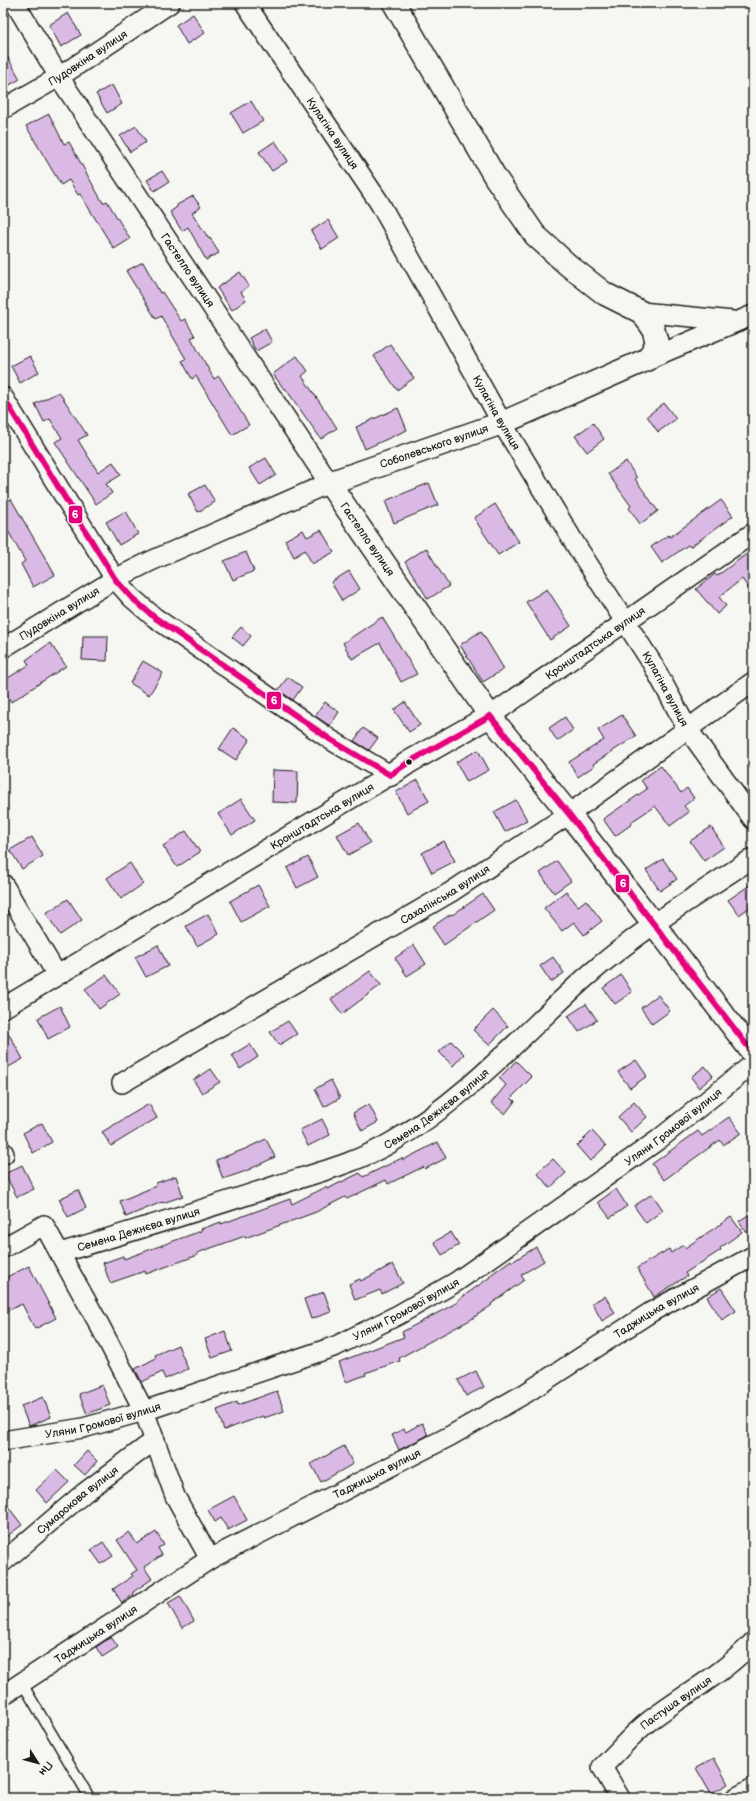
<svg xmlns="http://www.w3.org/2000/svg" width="756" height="1801" viewBox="0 0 756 1801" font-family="'Balsamiq Sans',sans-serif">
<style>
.building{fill:#dbb9e5;stroke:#1c1c1c}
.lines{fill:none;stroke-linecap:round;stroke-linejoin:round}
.lane-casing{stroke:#1c1c1c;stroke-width:12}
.street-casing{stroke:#1c1c1c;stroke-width:22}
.secondary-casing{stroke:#1c1c1c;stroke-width:25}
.lane{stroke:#f6f6f2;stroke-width:9}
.street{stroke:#f6f6f2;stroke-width:19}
.secondary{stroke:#f6f6f2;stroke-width:22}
.bus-1-casing{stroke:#f6f6f2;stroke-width:9}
.bus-1{stroke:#e5007d;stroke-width:6}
.bus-dot{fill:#1c1c1c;stroke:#f6f6f2;stroke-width:1.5}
.labels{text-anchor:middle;stroke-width:3;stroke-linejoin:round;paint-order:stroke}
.street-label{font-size:11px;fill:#1c1c1c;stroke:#f6f6f2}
.line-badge{stroke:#f6f6f2;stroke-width:1.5}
.badge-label{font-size:11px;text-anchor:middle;font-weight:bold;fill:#fff}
</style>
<rect width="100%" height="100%" fill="#f6f6f2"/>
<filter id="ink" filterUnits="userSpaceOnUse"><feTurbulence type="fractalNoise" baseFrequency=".025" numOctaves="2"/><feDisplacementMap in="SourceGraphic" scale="8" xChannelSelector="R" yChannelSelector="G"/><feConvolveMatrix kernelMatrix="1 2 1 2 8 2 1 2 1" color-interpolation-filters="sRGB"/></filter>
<g filter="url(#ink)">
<path class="building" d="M68 13 81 35 61 47 49 25Z
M193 14 205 33 187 44 176 25Z
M3 49 20 79 3 89Z
M112 85 122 104 107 113 96 94Z
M251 101 263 121 243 133 231 113Z
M49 114 64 144 69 142 103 203 107 201 130 239 114 249 80 194 78 195 69 180 61 185 26 126Z
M136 126 146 142 130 152 120 136Z
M275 141 288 161 272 171 259 152Z
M162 171 169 182 154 191 147 180Z
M193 196 201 207 192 213 209 239 210 238 219 253 206 260 188 227 182 231 170 212 177 207V205Z
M328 220 339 238 322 249 311 231Z
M143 262 160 293 162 292 181 321 185 319 195 336 191 338 214 379 219 376 249 425 232 435 196 376 192 379 182 361 186 359 161 316 156 319 126 271Z
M240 272 249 286 241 292 246 300 232 310 217 288Z
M265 329 272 342 256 351 249 338Z
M390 344 414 378 397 390 374 356Z
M30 356 39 372 20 383 11 366Z
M297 356 308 371 302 376 337 428 321 439 285 388 284 389 273 374Z
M59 392 87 435 78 440 98 472 113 462 121 475 106 484 112 493 96 504 55 442 62 438 50 419 44 422 35 404Z
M664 403 676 419 658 432 647 416Z
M398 408 407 430 365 449 356 427Z
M593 423 604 439 587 452 575 436Z
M266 458 276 475 260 485 249 468Z
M626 461 637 478 635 479 658 511 640 524 629 508 631 506 608 474Z
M429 483 438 505 394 523 385 501Z
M205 485 215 502 198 512 188 494Z
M11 499 55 575 33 587 21 564 25 561 3 522V504Z
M721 500 733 516 690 547 688 545 662 563 651 547 668 535 670 537Z
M495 504 519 542 498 555 474 518Z
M126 511 138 534 119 545 106 522Z
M303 530 307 537 321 530 334 552 312 564 305 550 294 557 285 540Z
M426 548 449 586 428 599 405 562Z
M753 549V594L742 579 719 597 726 606 717 614 696 589 715 574 717 576Z
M246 552 254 571 233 580 224 561Z
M349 571 360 589 342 601 331 582Z
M547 589 571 626 550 640 526 602Z
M382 617 417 674 401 682 380 643 352 659 343 643Z
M241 627 251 636 243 646 232 637Z
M481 631 504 669 483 682 460 645Z
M83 636H108L107 661 82 660Z
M50 643 66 666 11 702 3 687V681L29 665 26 660Z
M143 661 163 673 149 695 130 683Z
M288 677 302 687 293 700 278 690Z
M325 702 339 712 330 726 315 716Z
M405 702 420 725 409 732 394 710Z
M622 715 636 736 593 764 594 766 578 777 569 762 604 740 598 730Z
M565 717 573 730 557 741 549 728Z
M233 728 250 739 236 760 219 749Z
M363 728 378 738 369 750 354 741Z
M478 750 489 770 467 782 456 762Z
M661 766 681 793 687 788 694 798 684 806 689 812 670 826 655 806 631 822 632 824 615 836 603 819 647 789 641 780Z
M273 770 298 771 297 803 272 802Z
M418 780 429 801 407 813 396 792Z
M241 799 255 820 232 835 218 814Z
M516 800 527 820 505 832 494 812Z
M359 823 370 843 348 855 337 835Z
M711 827 724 847 704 861 690 841Z
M186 831 200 852 177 867 163 846Z
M32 837 43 856 22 869 10 850Z
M444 841 455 861 432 873 422 853Z
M308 857 318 877 297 888 287 868Z
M663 859 677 879 660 891 646 870Z
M557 861 571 881 554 893 540 873Z
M130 863 143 884 121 899 107 878Z
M753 883V905L739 915 728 900Z
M258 885 270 906 241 922 230 901Z
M566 891 578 906 586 900 602 921 584 935 574 922 562 931 544 908Z
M483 894 494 910 444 945 432 927 451 914 452 915Z
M68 899 82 920 60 935 46 913Z
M208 914 219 934 197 946 186 926Z
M158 945 168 966 146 977 135 957Z
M414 945 426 964 407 976 395 958Z
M553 957 564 973 551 982 540 966Z
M370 971 381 985 342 1014 331 999Z
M106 975 120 994 99 1009 85 989Z
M621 975 632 992 615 1004 603 988Z
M658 995 670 1011 652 1024 641 1008Z
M586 1004 597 1020 579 1032 568 1016Z
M60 1006 70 1027 48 1039 38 1018Z
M493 1010 508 1026 489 1045 473 1030Z
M288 1021 297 1034 279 1045 270 1032Z
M3 1024 23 1059 3 1070Z
M451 1041 464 1054 453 1066 439 1052Z
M250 1044 258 1057 240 1069 232 1055Z
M636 1060 647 1076 630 1088 618 1072Z
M516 1061 532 1077 511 1098 515 1101 505 1114 491 1103 506 1085 499 1078Z
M705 1066 713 1076 699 1088 691 1077Z
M211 1069 220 1082 202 1093 193 1080Z
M331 1080 340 1098 324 1107 315 1089Z
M634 1102 647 1117 631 1132 618 1117Z
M149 1104 157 1118 111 1146 102 1132Z
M369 1104 378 1122 362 1131 353 1113Z
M729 1117 741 1133 723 1145 720 1140 664 1180 652 1164 698 1131 702 1136Z
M322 1119 330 1135 308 1146 300 1130Z
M42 1123 52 1142 33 1153 23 1133Z
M592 1131 606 1146 590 1161 577 1146Z
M266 1139 275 1157 246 1171 223 1179 216 1160 245 1149Z
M438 1142 446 1158 425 1169 423 1167 388 1184 386 1180 347 1199 345 1197 316 1212 245 1238V1236L197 1253 198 1255 146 1274 145 1271 110 1283 103 1263 123 1256 124 1259 201 1231V1229L221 1222V1224L290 1199 292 1204 326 1187 327 1189 360 1173 363 1177 402 1158 403 1160Z
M553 1159 566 1173 550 1188 537 1173Z
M22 1165 34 1189 17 1197 5 1174Z
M176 1176 183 1196 163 1203 162 1202 126 1217 120 1201 156 1186V1183Z
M616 1189 627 1206 610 1218 598 1202Z
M78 1190 86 1208 68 1217 59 1199Z
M652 1194 663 1210 646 1223 634 1206Z
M753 1212V1242L739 1221Z
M731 1217 742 1232 720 1248 721 1250 685 1273 687 1276 654 1297 637 1268 669 1249 671 1253 683 1245 685 1248Z
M451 1232 459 1245 442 1255 434 1242Z
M536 1247 544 1261 521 1275 524 1280 491 1304 492 1305 470 1320 399 1358 400 1361 365 1373 366 1375 346 1382 339 1362 404 1337 402 1332 458 1302 457 1301 490 1277 489 1276 511 1260 512 1262Z
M393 1264 403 1283 382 1294 380 1290 355 1300 349 1284 360 1279 361 1281Z
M29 1266 56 1318 35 1329 22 1304 3 1313V1279Z
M721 1288 736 1311 722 1320 707 1297Z
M324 1292 331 1312 311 1319 304 1299Z
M605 1296 615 1313 602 1321 592 1303Z
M225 1331 232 1351 212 1358 205 1339Z
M178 1345 188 1369 165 1379 162 1372 142 1382 135 1369 156 1358 155 1355Z
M476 1371 484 1387 466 1396 458 1380Z
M102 1385 110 1405 87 1414 79 1394Z
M277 1391 284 1411 264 1418 263 1416 224 1430 217 1410 237 1402 238 1405Z
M43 1397 51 1417 29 1426 21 1406Z
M422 1423 428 1435 399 1450 392 1435 404 1429 406 1432Z
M344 1446 353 1464 321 1482 311 1464Z
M87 1451 97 1461 85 1475 74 1465Z
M57 1470 69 1482 47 1503 36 1490Z
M234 1496 247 1520 228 1530 221 1518 215 1522 208 1510Z
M3 1500 22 1525 3 1539Z
M129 1532 137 1544 156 1532 164 1545 158 1548 162 1555 144 1567 152 1579 133 1592 134 1594 122 1603 113 1589 133 1576 131 1574 137 1570 117 1540Z
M103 1542 113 1556 101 1564 91 1550Z
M180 1596 194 1621 182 1628 168 1603Z
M111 1637 118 1647 102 1657 96 1647Z
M714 1758 728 1784 711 1794 696 1768Z"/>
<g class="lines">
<g class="lane-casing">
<path id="lane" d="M22 1683 90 1798"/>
</g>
<g class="street-casing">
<g id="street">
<path id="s1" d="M245 3 379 202 502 423 577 547 652 663 687 728 753 819"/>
<path id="s2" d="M3 109 59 77 170 3"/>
<path d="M641 312 733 321"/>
<path d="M648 359 753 315"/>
<path d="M3 397 115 579 131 597 154 617 331 740 390 775 3 1008"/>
<path id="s3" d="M3 648 115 579 151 561 329 483 59 77 15 3"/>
<path id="s4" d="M490 716 753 533"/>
<path d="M3 884 57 975"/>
<path id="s5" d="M122 1083 451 892 569 814 753 682"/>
<path d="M3 1152 4 1154"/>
<path d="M3 1248 44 1225 100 1326 144 1411 175 1496 210 1559"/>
<path id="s6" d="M60 1253C133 1231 206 1209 278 1185 316 1173 357 1163 392 1142 466 1099 522 1035 584 979 636 933 695 896 753 858"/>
<path id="s7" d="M3 1441 83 1428 144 1411 336 1346 398 1315 456 1282 658 1140 753 1064"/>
<path id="s8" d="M3 1562 84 1493 155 1440"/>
<path id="s9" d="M3 1695 210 1559 450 1436 526 1393 651 1312 753 1256"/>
<path id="s10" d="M620 1798 602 1767C617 1753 631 1735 648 1722 683 1695 722 1675 753 1642"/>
<path d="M735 1798 753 1788"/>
</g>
</g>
<g class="secondary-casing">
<g id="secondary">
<path id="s11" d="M394 3 495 177 535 235 568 265 605 294 641 312 653 328 657 343 648 359 502 423 329 483 490 716 569 814 753 1053"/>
<path d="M390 775 409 762 490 716"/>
</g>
</g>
<use href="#lane" class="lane"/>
<use href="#street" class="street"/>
<use href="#secondary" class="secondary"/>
<g class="bus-1-casing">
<path id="bus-1" d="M3 397 115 579 131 597 154 617 331 740 390 775
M490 716 569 814 753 1053
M390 775 409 762 490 716"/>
</g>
<use href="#bus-1" class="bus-1"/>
</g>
</g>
<circle class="bus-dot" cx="409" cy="762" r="3.5"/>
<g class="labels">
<g class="street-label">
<text dy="4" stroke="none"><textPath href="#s2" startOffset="99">Пудовкіна вулиця</textPath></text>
<text dy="4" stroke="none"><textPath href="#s1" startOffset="157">Кулагіна вулиця</textPath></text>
<text transform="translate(188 270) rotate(56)" y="4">Гастелло вулиця</text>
<text dy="4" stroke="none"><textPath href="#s1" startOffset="481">Кулагіна вулиця</textPath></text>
<text transform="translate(434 446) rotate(-19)" y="4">Соболевського вулиця</text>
<text dy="4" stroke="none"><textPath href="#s11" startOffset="868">Гастелло вулиця</textPath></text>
<text dy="4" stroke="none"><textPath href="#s3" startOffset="66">Пудовкіна вулиця</textPath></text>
<text dy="4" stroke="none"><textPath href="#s4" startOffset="128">Кронштадтська вулиця</textPath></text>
<text dy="4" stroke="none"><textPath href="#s1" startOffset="805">Кулагіна вулиця</textPath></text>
<text transform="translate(322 816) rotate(-31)" y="4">Кронштадтська вулиця</text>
<text dy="4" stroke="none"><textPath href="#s5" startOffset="374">Сахалінська вулиця</textPath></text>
<text dy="4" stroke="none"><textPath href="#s6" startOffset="406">Семена Дежнєва вулиця</textPath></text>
<text dy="4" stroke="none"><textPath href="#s7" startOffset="750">Уляни Громової вулиця</textPath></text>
<text dy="4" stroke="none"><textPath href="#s6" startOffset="82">Семена Дежнєва вулиця</textPath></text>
<text dy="4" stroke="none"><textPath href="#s7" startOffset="426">Уляни Громової вулиця</textPath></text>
<text dy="4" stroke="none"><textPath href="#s9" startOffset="759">Таджицька вулиця</textPath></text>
<text dy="4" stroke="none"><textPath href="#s7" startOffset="102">Уляни Громової вулиця</textPath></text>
<text dy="4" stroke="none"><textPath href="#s9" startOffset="435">Таджицька вулиця</textPath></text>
<text dy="4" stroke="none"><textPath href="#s8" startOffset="97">Сумарокова вулиця</textPath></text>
<text dy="4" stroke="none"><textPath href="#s9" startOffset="111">Таджицька вулиця</textPath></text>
<text dy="4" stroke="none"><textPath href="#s10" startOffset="134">Пастуша вулиця</textPath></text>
</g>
</g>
<g class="line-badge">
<rect x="68" y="505" width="15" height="19" rx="4" fill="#e5007d"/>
<rect x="266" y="691" width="16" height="19" rx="4" fill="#e5007d"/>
<rect x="615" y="874" width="15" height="19" rx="4" fill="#e5007d"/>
</g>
<g class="badge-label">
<text x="75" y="518">6</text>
<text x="274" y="704">6</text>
<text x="623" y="887">6</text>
</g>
<rect width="756" height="1801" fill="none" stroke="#f6f6f2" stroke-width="16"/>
<rect x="8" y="8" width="740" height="1785" fill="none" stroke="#1c1c1c" stroke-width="1.5" filter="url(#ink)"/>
<g transform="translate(38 1763) rotate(126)" stroke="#f6f6f2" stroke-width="3" paint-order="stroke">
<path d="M0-3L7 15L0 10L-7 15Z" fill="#1c1c1c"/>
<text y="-6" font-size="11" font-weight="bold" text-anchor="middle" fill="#1c1c1c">Пн</text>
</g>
</svg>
